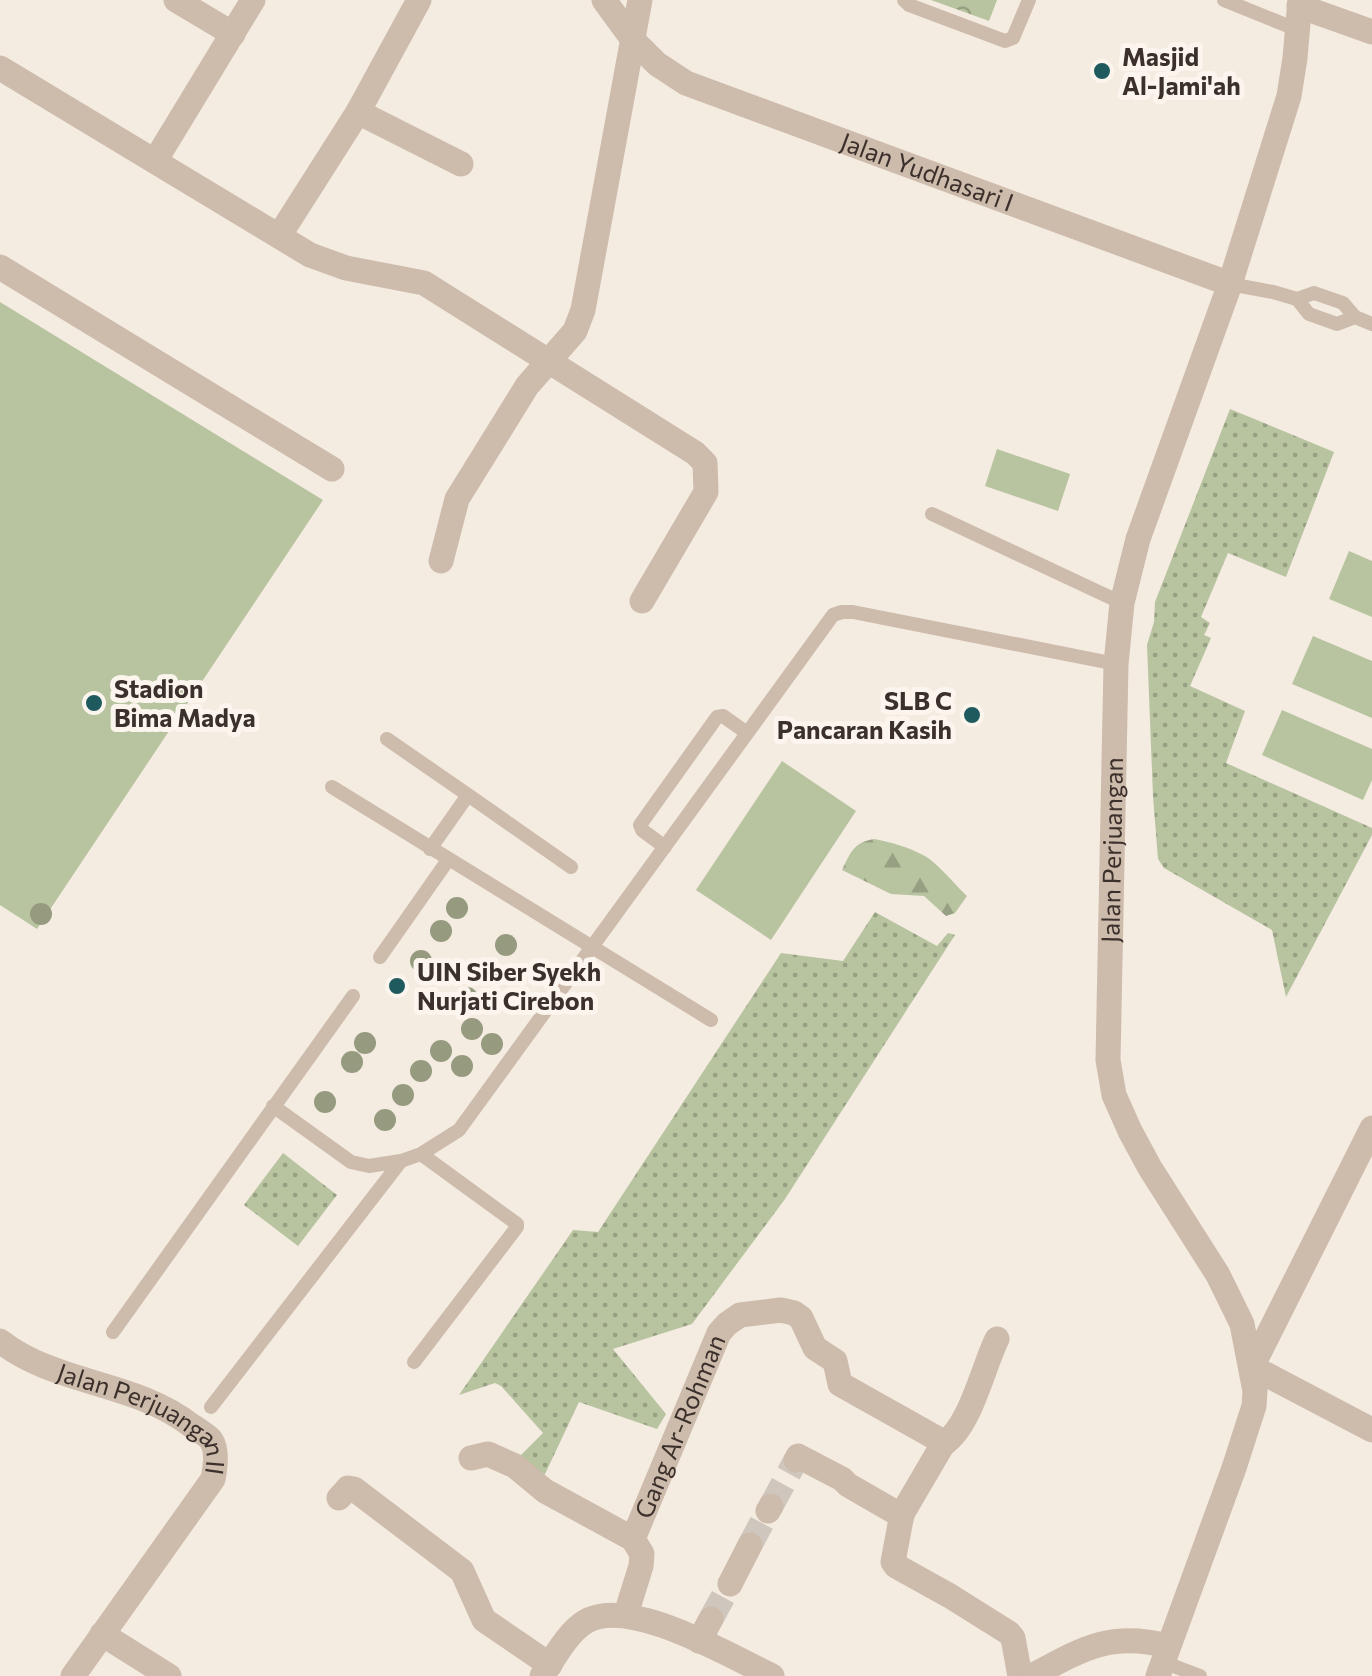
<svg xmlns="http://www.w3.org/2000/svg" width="1372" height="1676" viewBox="0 0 1372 1676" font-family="Commissioner,sans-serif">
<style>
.grass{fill:url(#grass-dots)}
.forest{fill:url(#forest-firs)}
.park{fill:url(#park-crowns)}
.pitch{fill:#b8c4a0}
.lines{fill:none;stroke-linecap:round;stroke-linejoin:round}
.minor-tunnel{stroke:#cfc6bd;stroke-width:25;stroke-dasharray:25 12;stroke-linecap:butt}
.service{stroke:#cdbbac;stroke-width:14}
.minor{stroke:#cdbbac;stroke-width:25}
.tertiary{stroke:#cdbbac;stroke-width:25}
.tree{fill:#969b7f}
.poi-dot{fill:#1f5a5e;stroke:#fbf5ee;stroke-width:4}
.labels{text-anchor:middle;stroke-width:10;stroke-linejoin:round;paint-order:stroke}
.poi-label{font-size:25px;font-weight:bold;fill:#3b302b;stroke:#fbf5ee;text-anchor:start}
.street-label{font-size:25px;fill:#3b302b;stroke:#fbf5ee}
</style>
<defs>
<pattern id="grass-dots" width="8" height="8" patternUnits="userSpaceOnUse" patternTransform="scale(2.5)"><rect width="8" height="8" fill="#b8c4a0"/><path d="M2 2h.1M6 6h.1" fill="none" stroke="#97a083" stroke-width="1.8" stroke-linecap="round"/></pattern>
<pattern id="forest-firs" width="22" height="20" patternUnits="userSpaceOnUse" patternTransform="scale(2.5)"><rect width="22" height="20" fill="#b8c4a0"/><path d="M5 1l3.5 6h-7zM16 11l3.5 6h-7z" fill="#97a083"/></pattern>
<pattern id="park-crowns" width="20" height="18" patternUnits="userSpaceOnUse" patternTransform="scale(2.5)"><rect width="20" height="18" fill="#b8c4a0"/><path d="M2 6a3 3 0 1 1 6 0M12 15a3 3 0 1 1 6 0" fill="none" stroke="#97a083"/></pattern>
</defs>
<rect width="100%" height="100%" fill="#f4ebe1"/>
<path class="grass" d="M1230 409 1334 452 1286 577 1228 553 1201 617 1210 623 1204 635 1211 638 1190 686 1245 711 1226 763 1372 828V835L1286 997 1272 930 1164 868 1158 859 1153 796 1147 645 1154 622 1155 602Z
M875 912 937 946 948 933 955 935 785 1199 692 1324 613 1349 666 1414 657 1429 579 1402 545 1474 539 1475 519 1457 543 1433 501 1386 495 1383 459 1395 573 1230 598 1232 781 953 843 961Z
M283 1153 337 1195 298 1246 244 1205Z"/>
<path class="forest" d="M874 839C891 842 908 847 923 855 937 862 955 885 967 896L955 913 946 916 924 896 891 894 842 870C851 852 853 843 874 839Z"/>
<path class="park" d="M931 0H997L989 21Z"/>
<path class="pitch" d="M0 302 323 500 37 929 0 905Z
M997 449 1070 474 1058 511 985 486Z
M1349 551 1372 561V617L1329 599Z
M1313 636 1372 661V718L1292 684Z
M1282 710 1372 749V780L1363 800 1262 755Z
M782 761 856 811 771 940 696 890Z"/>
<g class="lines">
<path class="minor-tunnel" d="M771 1506 796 1460
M750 1545 768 1511
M711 1619 730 1584"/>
<path class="service" d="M904 0 909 5 1005 41 1013 38 1029 0
M1224 0 1298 30
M1230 284 1273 292 1297 299 1309 314 1337 324 1355 317
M1297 299 1314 293 1343 303 1355 317 1372 324
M932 514 1122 603
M387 739 468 795
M332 787 711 1020
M665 847 642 830 640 825 717 717 723 716 747 733
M430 849 468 795 571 867
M380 957 448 860
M273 1106 351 1162 369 1166 401 1161 421 1154 459 1130 833 615 842 612H853L1116 664
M113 1332 353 996
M414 1362 517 1227V1224L421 1154
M211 1407 401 1161
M1163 1662 1200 1676"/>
<g class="minor">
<path d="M176 0 233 34"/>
<path id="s1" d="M604 0 634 41 657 64 686 83 1230 284"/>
<path d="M1299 6 1372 32"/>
<path d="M0 68 310 255 346 268 424 283 695 453 705 463 706 492 642 601"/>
<path d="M358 112 419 0"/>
<path d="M155 161 253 0"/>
<path d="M279 236 358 112 461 164"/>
<path d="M0 267 332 469"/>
<path d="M441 561 457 499 527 386 575 331 583 310 640 0"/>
<path d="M1372 1128 1252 1367 1372 1430"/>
<path d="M997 1339C983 1367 970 1428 943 1444L902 1514 893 1562 896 1566 950 1596 1009 1633 1013 1638 1020 1676"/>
<path id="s2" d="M0 1341C56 1385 135 1381 192 1426 198 1430 207 1435 211 1440 218 1450 215 1469 213 1479L73 1676"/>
<path d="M471 1458 488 1454 515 1466 545 1491 633 1539 642 1554 641 1566 626 1614"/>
<path d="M796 1460 798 1456 842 1479 848 1485 902 1516"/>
<path d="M339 1498 348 1488 354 1489 462 1571 484 1620 550 1665"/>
<path d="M768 1511 771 1506"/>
<path id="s3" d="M633 1539 719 1333 727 1324 740 1315 781 1310 794 1313 801 1318 815 1348 835 1361 840 1384 945 1443"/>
<path d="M730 1584 750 1545"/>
<path d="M102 1634 169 1676"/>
<path d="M699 1641 711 1619"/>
<path d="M542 1676C554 1659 567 1633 585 1622 628 1595 730 1656 772 1676"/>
<path d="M1032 1676C1082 1649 1110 1631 1168 1646"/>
</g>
<path class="tertiary" id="s4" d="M1158 1676 1234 1468 1254 1406 1255 1391 1242 1324 1218 1275 1150 1168 1130 1131 1114 1095 1108 1060 1116 664 1122 603 1138 539 1230 284 1289 96 1295 58 1300 0"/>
</g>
<g class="tree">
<circle cx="457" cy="908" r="11"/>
<circle cx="41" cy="914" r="11"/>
<circle cx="441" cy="931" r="11"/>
<circle cx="506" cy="945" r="11"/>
<circle cx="421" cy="961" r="11"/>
<circle cx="486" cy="972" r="11"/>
<circle cx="467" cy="998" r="11"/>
<circle cx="472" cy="1029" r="11"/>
<circle cx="365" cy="1043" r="11"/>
<circle cx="492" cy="1044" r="11"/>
<circle cx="441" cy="1051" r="11"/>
<circle cx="352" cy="1062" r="11"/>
<circle cx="462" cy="1066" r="11"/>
<circle cx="421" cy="1071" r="11"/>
<circle cx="403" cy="1095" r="11"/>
<circle cx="325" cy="1102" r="11"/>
<circle cx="385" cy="1120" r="11"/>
</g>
<g class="poi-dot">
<circle cx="1102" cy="71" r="10"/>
<circle cx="94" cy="703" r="10"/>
<circle cx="972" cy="715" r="10"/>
<circle cx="397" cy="986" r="10"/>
</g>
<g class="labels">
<g class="poi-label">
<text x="1122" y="66">Masjid<tspan x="1122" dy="29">Al-Jami'ah</tspan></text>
<text x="114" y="698">Stadion<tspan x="114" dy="29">Bima Madya</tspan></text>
<text x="952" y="710" text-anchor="end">SLB C<tspan x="952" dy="29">Pancaran Kasih</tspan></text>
<text x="417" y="981">UIN Siber Syekh<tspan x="417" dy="29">Nurjati Cirebon</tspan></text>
</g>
<g class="street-label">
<text dy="9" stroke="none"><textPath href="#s1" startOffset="375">Jalan Yudhasari I</textPath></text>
<text dy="9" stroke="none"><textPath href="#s4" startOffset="878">Jalan Perjuangan</textPath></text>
<text dy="9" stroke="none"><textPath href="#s2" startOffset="168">Jalan Perjuangan II</textPath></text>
<text dy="9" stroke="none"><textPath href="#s3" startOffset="122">Gang Ar-Rohman</textPath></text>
</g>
</g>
</svg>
